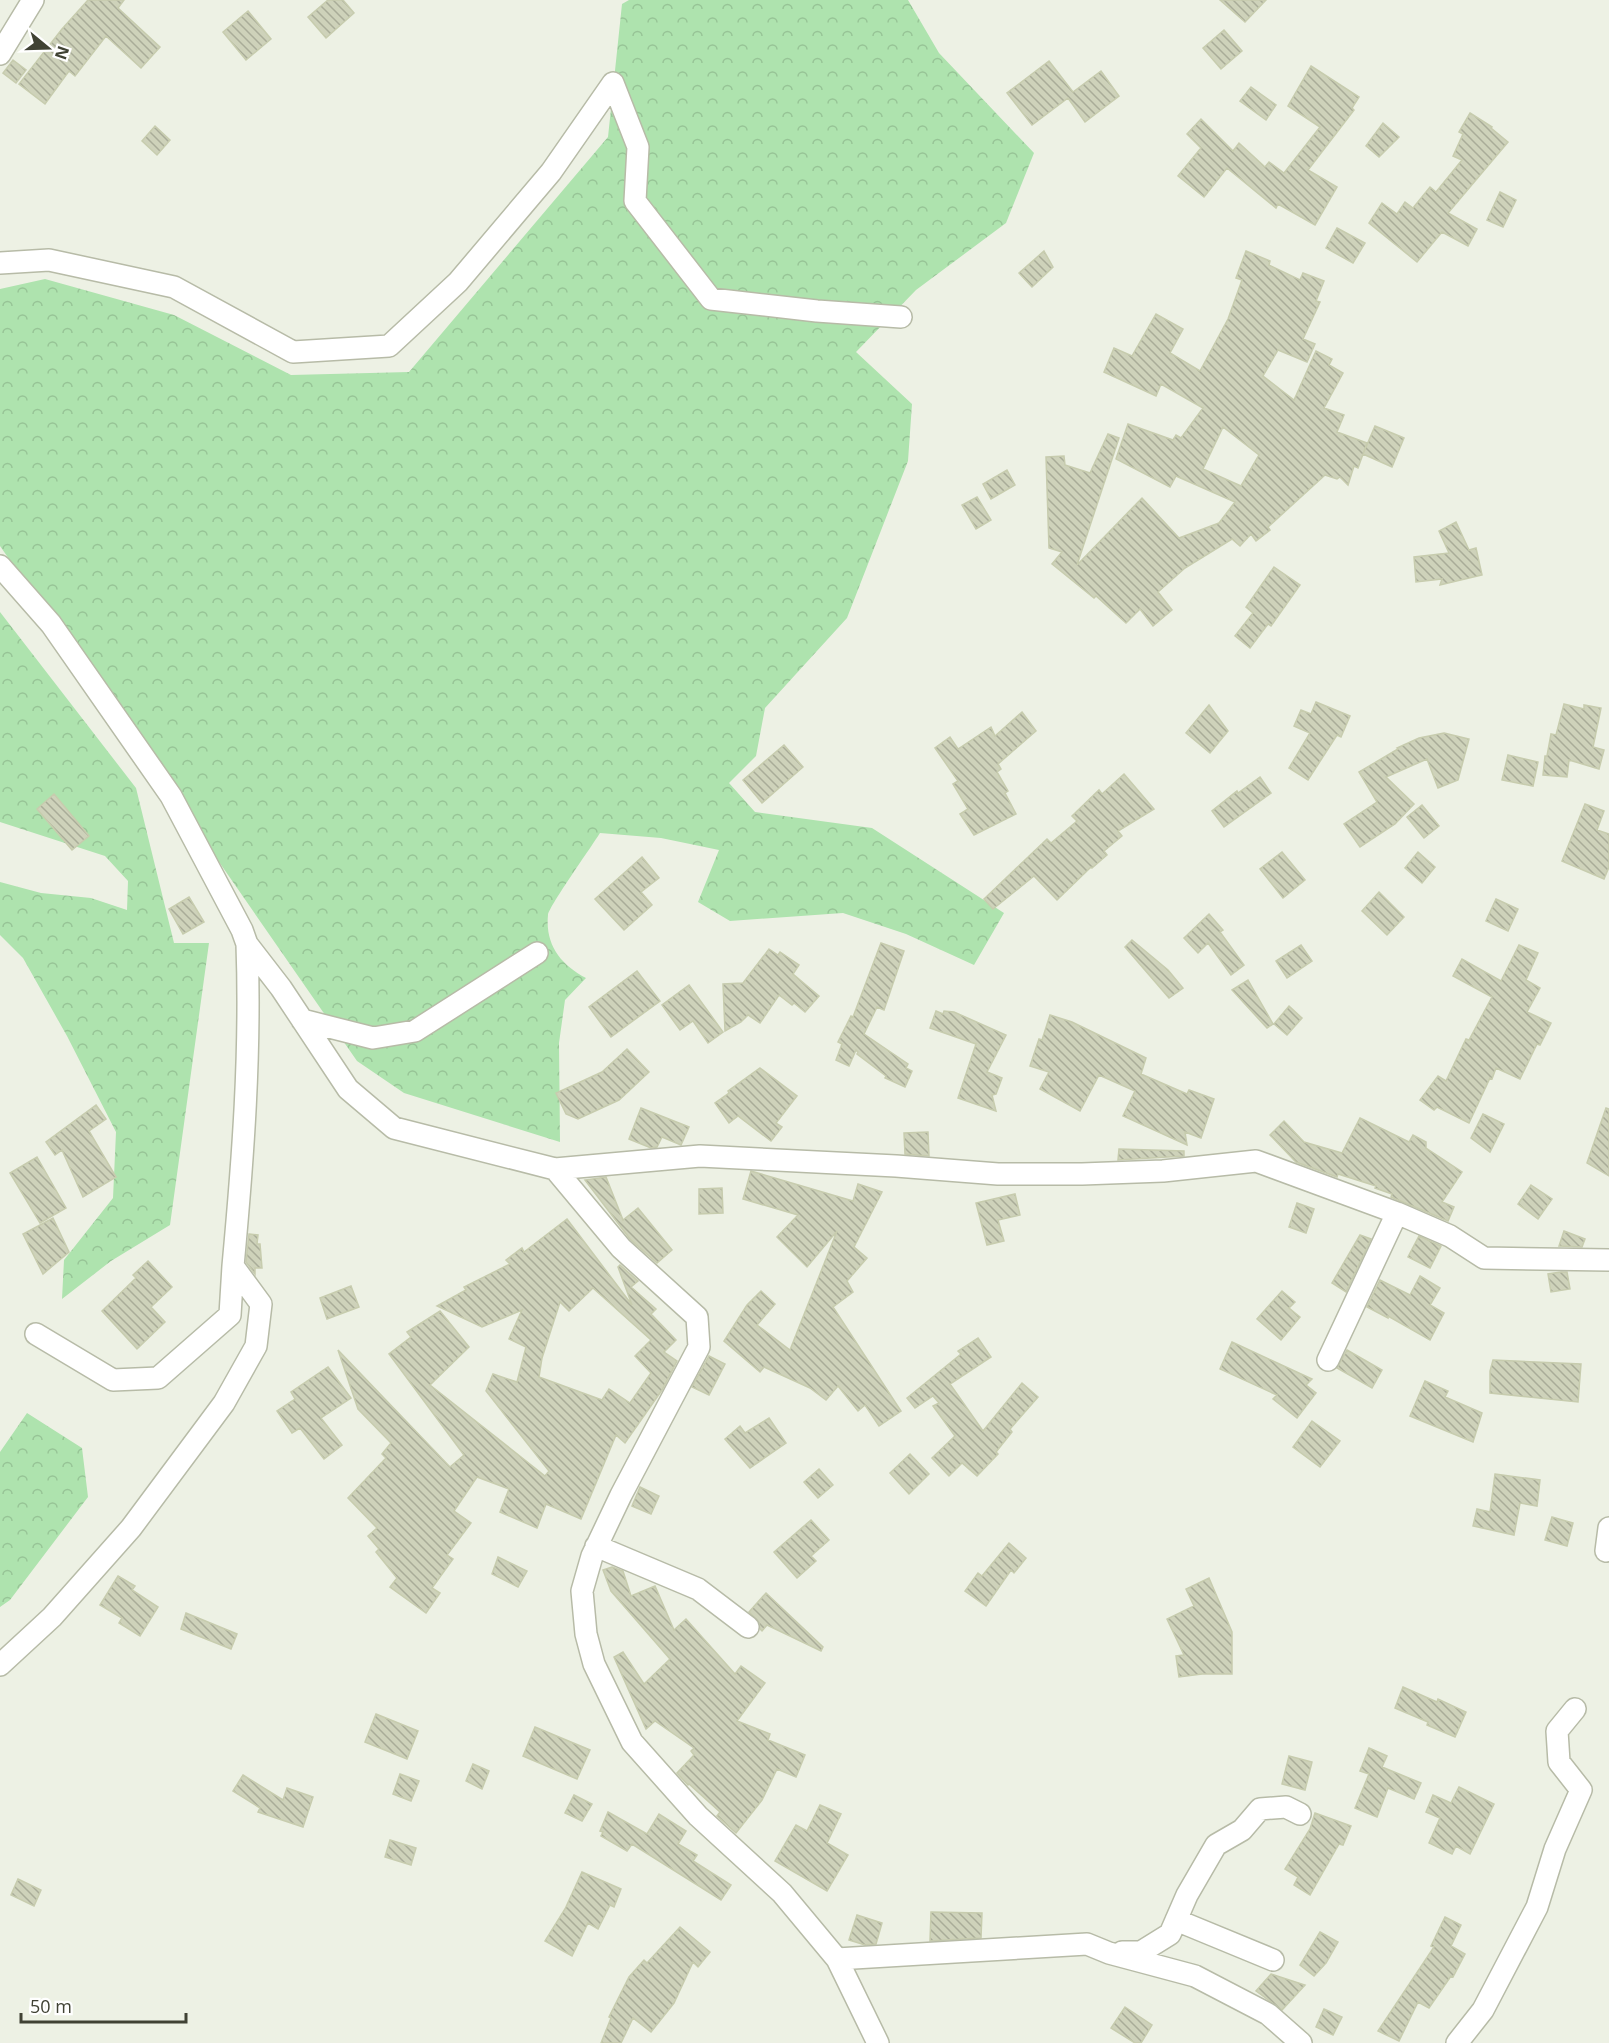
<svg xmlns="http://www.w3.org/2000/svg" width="1609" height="2043" viewBox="0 0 1609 2043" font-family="'Open Sans',sans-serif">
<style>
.forest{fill:url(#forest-crowns)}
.building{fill:url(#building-back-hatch);stroke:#c7ccae;stroke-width:1.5;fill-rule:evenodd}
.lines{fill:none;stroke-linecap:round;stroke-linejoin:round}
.minor-casing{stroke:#b7bba7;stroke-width:24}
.minor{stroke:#fff;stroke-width:21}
</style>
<defs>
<pattern id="forest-crowns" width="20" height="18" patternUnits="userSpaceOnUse" patternTransform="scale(1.5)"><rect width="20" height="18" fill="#aee3ae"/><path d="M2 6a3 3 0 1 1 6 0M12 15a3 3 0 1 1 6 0" fill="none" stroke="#97c496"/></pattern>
<pattern id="building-back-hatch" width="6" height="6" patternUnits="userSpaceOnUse" patternTransform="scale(1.5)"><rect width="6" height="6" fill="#ced2ba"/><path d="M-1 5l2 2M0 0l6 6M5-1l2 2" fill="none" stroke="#a9ac98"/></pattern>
</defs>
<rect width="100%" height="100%" fill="#edf1e4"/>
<path class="forest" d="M629 0H908L939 53 1034 153 1006 223 916 290 856 352 912 404 908 461 847 618 765 708 756 756 729 783 755 812 872 828 1004 913 974 965 906 934 843 913 730 921 698 902 719 850 661 838 600 833C592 846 550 905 548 915 545 945 561 965 586 978L565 1000 559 1043 560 1142 404 1093 357 1061 0 546V289L45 279 174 315 291 375 409 372 608 137 622 4Z
M0 612 136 788 174 943H209L170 1225 111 1261 62 1299 64 1260 113 1198 116 1132 67 1036 23 958 0 935V882L41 893 91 898 127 910 128 881 105 856 0 822Z
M27 1413 82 1448 88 1497 10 1600 0 1607V1452Z"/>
<path class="building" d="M88 0H124L118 8 160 47 141 68 106 36 75 76 69 71 45 104 19 84 62 29Z
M328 0H343L354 13 326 38 308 17Z
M1220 0H1266L1245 22Z
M248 11 271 39 246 60 223 32Z
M1224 30 1242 51 1221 69 1203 48Z
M13 60 26 70 16 83 3 73Z
M1049 61 1073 92 1101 71 1119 96 1085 122 1068 98 1032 125 1007 93Z
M1311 66 1359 97 1352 108 1354 110 1308 170 1337 187 1315 225 1278 204 1276 208 1227 168 1204 197 1178 176 1201 148 1187 134 1201 119 1233 151 1239 143 1265 167 1269 162 1284 173 1320 127 1288 106Z
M1251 87 1276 105 1266 120 1240 101Z
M1470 113 1492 127 1491 128 1508 142 1448 213 1477 229 1468 246 1442 232 1417 262 1369 223 1382 203 1397 214 1405 202 1413 208 1430 187 1436 192 1462 160 1453 156 1463 134 1459 132Z
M1383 123 1399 137 1379 157 1366 146Z
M155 126 170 140 157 155 142 141Z
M1500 192 1516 200 1503 227 1487 220Z
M1337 228 1365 243 1353 263 1326 248Z
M1044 251 1053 267 1032 287 1019 273Z
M1246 251 1270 261 1269 265 1300 280 1303 273 1324 281 1316 301 1320 302 1303 339 1315 344 1307 362 1278 350 1263 376 1294 400 1316 351 1332 359 1329 365 1343 373 1324 408 1344 415 1337 432 1367 443 1358 468 1354 466 1348 485 1340 477 1337 479 1325 475 1268 527 1270 530 1256 541 1251 534 1240 546 1232 539 1185 568 1158 592 1172 610 1153 626 1140 609 1126 623 1096 596 1094 598 1052 564 1062 552 1049 548 1046 457 1064 456 1065 465 1090 473 1108 434 1119 438 1077 565 1142 498 1179 538 1219 523 1235 502 1176 476 1170 487 1116 459 1128 424 1173 440 1176 435 1181 438 1203 408 1161 384 1156 396 1104 372 1114 348 1132 356 1156 314 1183 329 1170 353 1200 371 1228 319 1242 280 1236 278ZM1223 427 1259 455 1241 486 1203 469Z
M1375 426 1404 438 1392 467 1363 454Z
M1007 470 1015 485 991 499 983 484Z
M977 497 991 520 976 529 962 505Z
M1456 522 1469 550 1476 548 1482 575 1440 585 1442 579 1416 582 1414 557 1449 553 1439 531Z
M1274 567 1300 585 1271 626 1268 624 1250 648 1235 636 1253 613 1246 607Z
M1316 702 1350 716 1341 737 1337 735 1308 780 1289 768 1310 733 1294 726 1301 710 1311 714Z
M1564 704 1584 709V705L1601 708 1593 747 1604 750 1599 769 1569 760 1567 777 1543 775 1545 756H1547L1551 734 1556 735Z
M1209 705 1228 731 1210 753 1186 733Z
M1022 712 1036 731 998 764 1001 769 997 772 1008 791 1005 793 1016 814 974 835 960 814 968 809 953 784 958 781 935 748 950 737 958 749 991 727 995 736Z
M1444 733 1469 739 1458 780 1438 788 1427 759 1386 777 1414 804 1395 824 1360 847 1344 824 1377 802 1359 772 1398 749 1397 748 1419 738Z
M784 745 803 767 762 803 743 780Z
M1508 755 1538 762 1533 786 1502 780Z
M1124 774 1154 809 1118 831 1122 836 1104 851 1107 855 1092 868 1091 867 1057 900 1034 876 993 909 984 899 1047 839 1051 843 1077 821 1072 816 1099 790 1102 794Z
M1260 777 1271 793 1224 827 1212 811 1237 791 1238 793Z
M54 794 89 836 72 850 37 809Z
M1585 804 1604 811 1597 830 1609 834V867L1604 879 1562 861Z
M1422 805 1439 826 1424 838 1407 817Z
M1282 852 1305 880 1283 898 1260 869Z
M1418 852 1435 867 1422 883 1405 868Z
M642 857 659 878 641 892 652 905 624 930 595 899Z
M1379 892 1404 917 1387 935 1362 911Z
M189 897 204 922 183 934 169 909Z
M1496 899 1518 909 1508 931 1486 921Z
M1209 914 1223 930 1220 932 1244 965 1231 975 1208 943 1198 953 1184 938Z
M1132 940 1168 970 1183 988 1169 998 1125 947Z
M881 943 904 951 884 1010 877 1007 864 1034 908 1064 906 1068 912 1071 905 1087 885 1078 886 1076 857 1054 858 1052 856 1050 849 1066 836 1060 842 1044 838 1042 851 1016 853 1017Z
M1301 945 1312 961 1287 978 1276 961Z
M1519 945 1538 953 1526 980 1540 988 1527 1012 1551 1023 1540 1045 1537 1044 1520 1079 1496 1068 1492 1079 1490 1078 1469 1123 1437 1107 1434 1110 1420 1100 1438 1076 1446 1081 1466 1039 1469 1040 1492 997 1453 976 1462 959 1501 981Z
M769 949 778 955 780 952 799 965 793 974 819 996 805 1012 794 1003 792 1005 779 995 760 1023 748 1015 741 1022 725 1031 723 984 743 983Z
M637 971 660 1001 611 1037 589 1007Z
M1248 980 1273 1024 1267 1028 1232 990Z
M689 985 723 1032 708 1043 693 1021 680 1030 662 1005Z
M1289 1006 1302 1018 1287 1035 1274 1024Z
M936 1011 943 1014 944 1011 954 1012 1006 1035 987 1072 1002 1078 996 1094 992 1095 996 1111 958 1098 976 1044 930 1028Z
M1050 1015 1072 1022 1146 1058 1141 1074 1187 1094 1189 1090 1214 1099 1201 1138 1185 1132 1187 1145 1123 1116 1135 1091 1099 1075 1080 1111 1040 1089 1049 1072 1030 1066 1039 1039 1042 1040Z
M627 1049 649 1072 619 1100 578 1119 566 1114 556 1093 602 1072Z
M760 1068 797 1096 776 1123 782 1127 771 1141 738 1116 729 1123 715 1103 729 1093 728 1091Z
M96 1105 106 1119 89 1131 116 1177 83 1197 62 1150 55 1155 46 1142Z
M641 1108 689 1127 681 1145 662 1137 657 1147 651 1148 629 1139Z
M1606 1108 1609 1109V1176L1587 1163Z
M1483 1114 1504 1124 1490 1152 1471 1138Z
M1360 1118 1409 1142 1413 1135 1426 1142V1148L1462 1172 1442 1202 1454 1207 1448 1221 1391 1197 1392 1194 1375 1188 1376 1186 1338 1174 1337 1177 1296 1162 1270 1135 1284 1121 1304 1142 1342 1153Z
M928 1132 929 1156 905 1154 904 1133Z
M1119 1149 1184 1151V1156L1118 1160Z
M37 1157 66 1208 40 1223 10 1173Z
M751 1171 853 1201 858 1184 882 1192 854 1247 867 1258 847 1281 853 1292 833 1307 901 1411 879 1426 865 1405 858 1411 838 1386 826 1400 810 1388 764 1367 760 1372 724 1341 747 1305 761 1291 775 1304 757 1325 790 1350 837 1231 807 1267 777 1237 798 1215 743 1199Z
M606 1177 623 1220 638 1208 672 1250 657 1263 630 1239 585 1180Z
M1531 1185 1552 1199 1538 1219 1518 1204Z
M722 1188 723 1213 699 1214V1189Z
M1015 1194 1020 1215 998 1220 1004 1241 987 1245 976 1203Z
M1297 1203 1314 1209 1306 1233 1289 1227Z
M53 1218 69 1252 43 1274 23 1234Z
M567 1219 632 1305 618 1267 620 1265 638 1281 631 1287 656 1309 651 1314 676 1340 664 1352 677 1361 662 1390 625 1443 616 1435 581 1519 546 1504 537 1528 500 1512 509 1489 477 1477 454 1511 471 1523 447 1555 453 1559 432 1588 440 1593 426 1613 390 1587 397 1578 376 1552 379 1549 368 1536 377 1528 348 1498 386 1458 382 1454 391 1443 358 1409 338 1350 450 1467 464 1455 389 1354 411 1337 407 1332 440 1311 469 1347 430 1385 545 1476 549 1471 486 1391 493 1374 517 1382 526 1347 509 1339 522 1310 482 1327 437 1306 466 1290 464 1287 510 1264 506 1260 522 1248 524 1252ZM593 1288 651 1340 635 1356 651 1373 630 1403 609 1389 602 1400 539 1377 542 1358 560 1302 569 1311Z
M1564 1231 1585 1239 1582 1247 1559 1246Z
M249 1234 258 1235 257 1244H260L262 1268H255V1274L246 1262Z
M1360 1235 1371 1239 1346 1292 1332 1283Z
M1419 1236 1441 1246 1430 1268 1408 1257Z
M148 1261 172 1287 151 1307 165 1322 137 1349 102 1311 136 1278 133 1275Z
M1561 1272H1567L1570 1289 1551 1292 1548 1274Z
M1420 1276 1440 1288 1430 1305 1444 1313 1430 1340 1388 1316V1318L1367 1307 1380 1280 1410 1295Z
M351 1286 359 1307 327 1319 320 1298Z
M1282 1291 1295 1302 1289 1308 1300 1317 1281 1340 1257 1319Z
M978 1338 991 1357 950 1384 983 1431 1022 1383 1038 1397 1010 1429 1012 1432 996 1452 998 1454 977 1476 962 1463 949 1476 932 1458 955 1436 933 1406 939 1403 933 1396 915 1408 907 1398 961 1354 958 1351Z
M1232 1342 1312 1379 1306 1385 1316 1393 1297 1418 1273 1399 1277 1395 1220 1369Z
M1347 1350 1382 1370 1372 1388 1337 1368Z
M709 1356 725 1364 709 1395 692 1387Z
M1493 1360 1581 1364 1578 1402 1490 1393V1371Z
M328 1367 351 1398 321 1418 342 1445 324 1459 300 1428 292 1433 277 1411 295 1399 291 1392Z
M1425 1381 1448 1391 1445 1397 1482 1413 1473 1442 1410 1416Z
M769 1418 786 1443 750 1468 725 1439 740 1426 745 1433Z
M1312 1421 1340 1441 1320 1467 1293 1447Z
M910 1454 929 1474 909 1494 890 1473Z
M819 1469 833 1485 818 1498 804 1482Z
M1495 1474 1540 1480 1537 1506 1520 1503 1514 1535 1473 1526 1477 1509 1490 1512Z
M640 1487 659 1496 651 1514 632 1506Z
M1552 1517 1573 1523 1567 1546 1545 1540Z
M811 1520 829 1540 811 1556 816 1561 797 1578 774 1552Z
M1009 1543 1026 1558 1014 1573 1011 1570 986 1606 965 1591 978 1573 982 1576Z
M498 1557 527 1571 518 1587 492 1574Z
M612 1567 623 1571 631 1596 655 1586 674 1630 686 1619 735 1674 741 1666 765 1683 737 1721 770 1734 768 1740 805 1755 796 1777 777 1769 762 1800 736 1833 717 1816 720 1812 689 1784 688 1785 677 1773 694 1755 691 1751 694 1748 655 1721 646 1729 614 1657 623 1652 644 1684 670 1659 611 1591 603 1570Z
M118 1576 135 1586 132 1590 158 1607 140 1636 119 1623 122 1618 100 1605Z
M1209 1578 1232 1632V1674H1202L1179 1677 1176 1656 1184 1655 1167 1619 1194 1606 1186 1589Z
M766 1593 823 1647 821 1651 767 1625 762 1631 760 1629 759 1622 749 1612Z
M186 1613 237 1634 231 1649 181 1629Z
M1403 1687 1437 1702 1438 1699 1466 1712 1455 1737 1427 1725 1428 1722 1395 1708Z
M376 1714 418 1731 407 1759 365 1742Z
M535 1727 590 1750 577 1779 523 1756Z
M1369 1748 1387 1756 1382 1767 1421 1783 1414 1799 1388 1788 1377 1817 1355 1808 1369 1774 1360 1771Z
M1289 1756 1312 1762 1305 1790 1282 1784Z
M473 1764 489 1771 482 1789 466 1781Z
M400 1774 419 1781 411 1801 393 1794Z
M243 1775 283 1800 287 1788 313 1797 303 1827 258 1812 260 1808 233 1791Z
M1459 1787 1494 1804 1470 1854 1456 1846 1452 1854 1429 1843 1440 1818 1426 1812 1433 1795 1451 1803Z
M574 1795 592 1804 582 1821 565 1813Z
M820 1805 841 1814 827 1843 848 1855 827 1891 775 1861 796 1825 807 1831Z
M608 1812 647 1834 659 1814 686 1831 678 1844 697 1855 693 1861 731 1885 721 1900 632 1844 627 1851 601 1836 603 1832 600 1831Z
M1315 1813 1351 1826 1343 1845 1339 1844 1310 1895 1294 1885 1298 1877 1285 1869 1310 1829Z
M390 1840 416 1848 411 1865 385 1857Z
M582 1872 621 1889 614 1907 610 1905 598 1929 588 1923 572 1956 545 1941 565 1909Z
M18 1879 41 1890 34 1906 11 1895Z
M931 1912 982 1913 981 1938 930 1941Z
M857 1915 882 1923 876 1944 865 1945 849 1940Z
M1445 1917 1461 1925 1451 1946 1465 1954 1453 1977 1451 1976 1429 2008 1418 2002 1399 2041 1378 2031 1434 1947 1431 1946Z
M680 1927 710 1952 698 1967 693 1962 674 2003 651 2032 633 2018 621 2043H601L611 2018 609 2017 629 1977 644 1960 647 1963Z
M1320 1932 1338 1942 1326 1963 1314 1976 1300 1965Z
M1271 1974 1305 1985 1282 2010 1256 1991Z
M1125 2007 1152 2025 1141 2043H1135L1111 2028Z
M1324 2009 1342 2017 1333 2035 1316 2027Z"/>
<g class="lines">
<g class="minor-casing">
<path id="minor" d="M0 54 33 0
M0 263 49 260 174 287 293 352 389 346 458 282 551 172 613 83 638 147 635 201 711 299 817 311 901 317
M0 566 51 624 171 796 242 930 247 944 281 988 348 1089 394 1128 555 1169 621 1248 697 1317 699 1347 621 1495 592 1556 582 1591 586 1634 594 1664 632 1742 698 1816 782 1893 837 1959 878 2043
M302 1020 373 1038 415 1031 537 953
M555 1169 700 1156 896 1166 998 1174H1082L1163 1171 1256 1161 1397 1213 1450 1236 1484 1258 1609 1260
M36 1334 113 1380 158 1378 230 1315 233 1266
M1328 1360 1397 1213
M596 1546 698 1589 748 1627
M1606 1551 1609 1528
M0 1665 52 1617 131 1528 224 1403 256 1346 261 1304 233 1266C243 1159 251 1052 247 944
M1176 1920 1273 1960
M1122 1952H1141L1170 1934 1187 1895 1216 1845 1242 1830 1260 1809 1286 1807 1300 1814
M837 1959 1087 1944 1109 1953 1195 1976 1268 2014 1301 2043
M1457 2043 1483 2010 1537 1907 1555 1849 1581 1790 1559 1762 1557 1731 1575 1709"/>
</g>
<use href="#minor" class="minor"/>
</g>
<g transform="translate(48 48) rotate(109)" stroke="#ffffff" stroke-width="4.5" paint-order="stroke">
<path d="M0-4.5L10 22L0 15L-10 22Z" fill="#404234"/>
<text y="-9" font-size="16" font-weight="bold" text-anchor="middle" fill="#404234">N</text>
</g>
<path d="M21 2013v9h165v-9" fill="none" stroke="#404234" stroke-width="3"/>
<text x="30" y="2013" font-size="18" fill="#404234" stroke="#ffffff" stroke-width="4.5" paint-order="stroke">50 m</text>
</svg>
